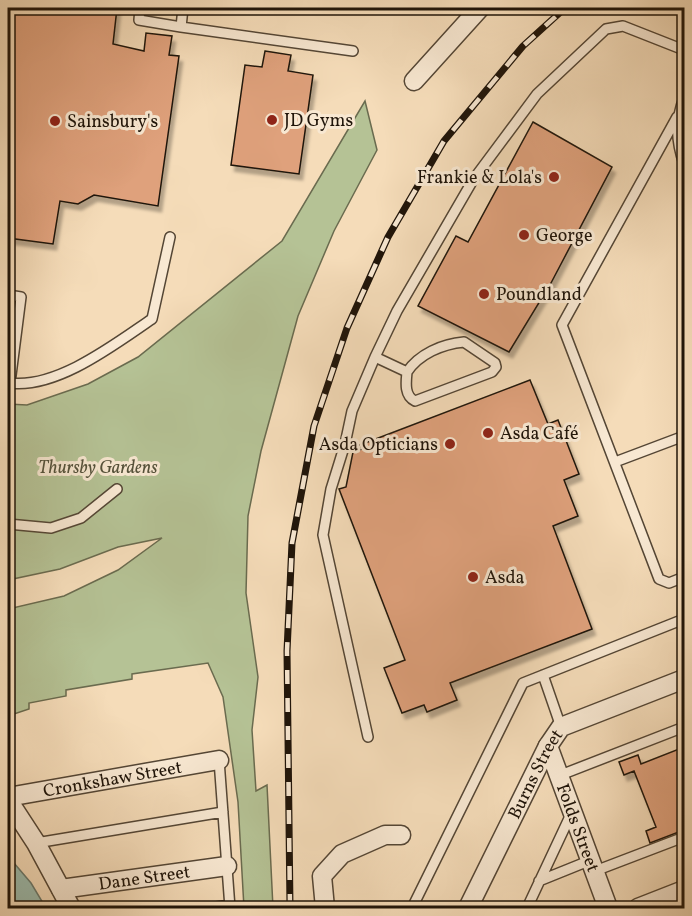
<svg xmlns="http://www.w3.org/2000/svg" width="692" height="916" viewBox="0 0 692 916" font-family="Vollkorn,serif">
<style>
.green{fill:#b5c295;stroke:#6a6b4f;stroke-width:1.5}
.water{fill:#9cbcae;stroke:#6a796c;stroke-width:1.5}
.building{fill:#dfa17c;stroke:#1f1409;stroke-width:1.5;filter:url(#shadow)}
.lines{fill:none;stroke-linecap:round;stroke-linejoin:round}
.service-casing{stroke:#544635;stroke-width:12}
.minor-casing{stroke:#544635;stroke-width:21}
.service{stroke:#f8e8d2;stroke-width:9}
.minor{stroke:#f8e8d2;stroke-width:18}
.rail-casing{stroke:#1f1409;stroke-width:7}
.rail{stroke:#f8e8d2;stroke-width:4.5;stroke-dasharray:14;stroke-linecap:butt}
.poi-dot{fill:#8f2418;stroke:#f8e8d2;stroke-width:2}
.labels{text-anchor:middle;stroke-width:6;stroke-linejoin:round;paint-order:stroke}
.poi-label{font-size:18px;fill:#1f1409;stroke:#f8e8d2;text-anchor:start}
.park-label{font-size:18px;font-style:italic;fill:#54513a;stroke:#f8e8d2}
.street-label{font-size:18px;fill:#1f1409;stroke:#f8e8d2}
</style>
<defs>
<filter id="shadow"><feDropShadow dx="3.5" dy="6" stdDeviation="1.5" flood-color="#0004"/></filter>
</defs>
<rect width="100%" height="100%" fill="#f5dcb9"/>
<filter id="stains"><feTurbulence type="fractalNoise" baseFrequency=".00333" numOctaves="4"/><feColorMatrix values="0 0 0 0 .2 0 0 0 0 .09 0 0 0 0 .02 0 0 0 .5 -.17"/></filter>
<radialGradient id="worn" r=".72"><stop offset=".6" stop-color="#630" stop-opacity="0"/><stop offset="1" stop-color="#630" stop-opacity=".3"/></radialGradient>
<path class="green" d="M365 101 377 150 334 231 298 316 261 451 248 516 246 593 258 677 252 730 256 791 267 785 273 908H244L238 802 223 697 208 663 132 674V679L66 690V696L29 703V709L8 716V609L64 596 118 570 162 538 118 547 60 569 8 580V404L27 405 88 384 138 357 282 241Z"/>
<path class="water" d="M8 856 31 883 46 908H8Z"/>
<path class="building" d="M8 8H117L113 44 144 51 146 33 172 36 169 55 179 56 158 206 94 195 78 204 60 201 53 244 8 238Z
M265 51 291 55 288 71 313 75 299 174 231 165 245 65 262 67Z
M533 122 612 167 551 283 509 352 418 306 456 236 468 242Z
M530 380 548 424 558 420 579 474 564 480 578 516 553 526 592 629 450 683 457 700 427 712 424 705 402 713 384 668 405 660 339 489 346 487 353 452 362 449 360 445Z
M684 747V830L650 843 646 831 656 827 634 771 624 775 619 762 638 755 641 764Z"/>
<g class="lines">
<g class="service-casing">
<path id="service" d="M140 8 139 20 181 27 183 8
M181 27 353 51
M684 98C675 121 676 141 684 164
M677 117 562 325 659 579 669 583 684 577
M8 295 21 297 10 383H8
M375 357 407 372C406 382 404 396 415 401L492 372 496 367 495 363 464 342C442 344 419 354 407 372
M10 383C57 389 115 344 152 319L170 237
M615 462 684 436
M8 524 51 528 81 518 117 489
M543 675 561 727
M368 737 323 535 331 489 345 444 352 411 375 357 397 311 473 180 537 94 606 29 623 26 684 50
M219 760 230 908
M558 776 684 727
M36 843 223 812
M595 871 684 837
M539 881 591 860
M209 908 230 905
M412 908 523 683 684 619
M527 908 572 812"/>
</g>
<g class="minor-casing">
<g id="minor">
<path d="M414 81 480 8"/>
<path id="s1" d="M548 746 608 908"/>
<path id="s2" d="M8 797 219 760"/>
<path d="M8 800 36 843 71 908"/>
<path id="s3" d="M61 889 227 866"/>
<path d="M325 908 322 876 342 854 385 835H401"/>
<path id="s4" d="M468 908 548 746 561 727 684 679"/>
<path d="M638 908 684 890"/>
</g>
</g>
<use href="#service" class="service"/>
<use href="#minor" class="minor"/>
<g class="rail-casing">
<path id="rail" d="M290 908 287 651 292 543 314 426 347 328 388 237 444 141 523 46 565 8"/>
</g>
<use href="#rail" class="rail"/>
</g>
<g class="poi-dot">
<circle cx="272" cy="120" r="6"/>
<circle cx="55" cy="121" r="6"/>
<circle cx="554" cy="177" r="6"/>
<circle cx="524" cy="235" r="6"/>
<circle cx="484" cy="294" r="6"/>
<circle cx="488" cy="433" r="6"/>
<circle cx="450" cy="444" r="6"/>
<circle cx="473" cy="577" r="6"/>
</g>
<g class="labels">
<g class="poi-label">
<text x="284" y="126">JD Gyms</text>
<text x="67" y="127">Sainsbury's</text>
<text x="542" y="183" text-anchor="end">Frankie &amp; Lola's</text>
<text x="536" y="241">George</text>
<text x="496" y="300">Poundland</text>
<text x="500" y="439">Asda Café</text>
<text x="438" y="450" text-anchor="end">Asda Opticians</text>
<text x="485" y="583">Asda</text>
</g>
<g class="park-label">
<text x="98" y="473">Thursby Gardens</text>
</g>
<g class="street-label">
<text dy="6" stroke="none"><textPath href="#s4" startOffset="150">Burns Street</textPath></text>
<text dy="6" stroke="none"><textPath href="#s2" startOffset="106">Cronkshaw Street</textPath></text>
<text dy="6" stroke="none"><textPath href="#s1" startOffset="87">Folds Street</textPath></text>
<text dy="6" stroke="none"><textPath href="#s3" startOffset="84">Dane Street</textPath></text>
</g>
</g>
<rect width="692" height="916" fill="none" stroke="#f5dcb9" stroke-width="30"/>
<rect x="9" y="9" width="674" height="898" fill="none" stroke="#1f1409" stroke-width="3"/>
<rect x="15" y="15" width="662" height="886" fill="none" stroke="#1f1409" stroke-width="1.5"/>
<rect width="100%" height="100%" filter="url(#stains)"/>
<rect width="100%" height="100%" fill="url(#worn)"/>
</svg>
